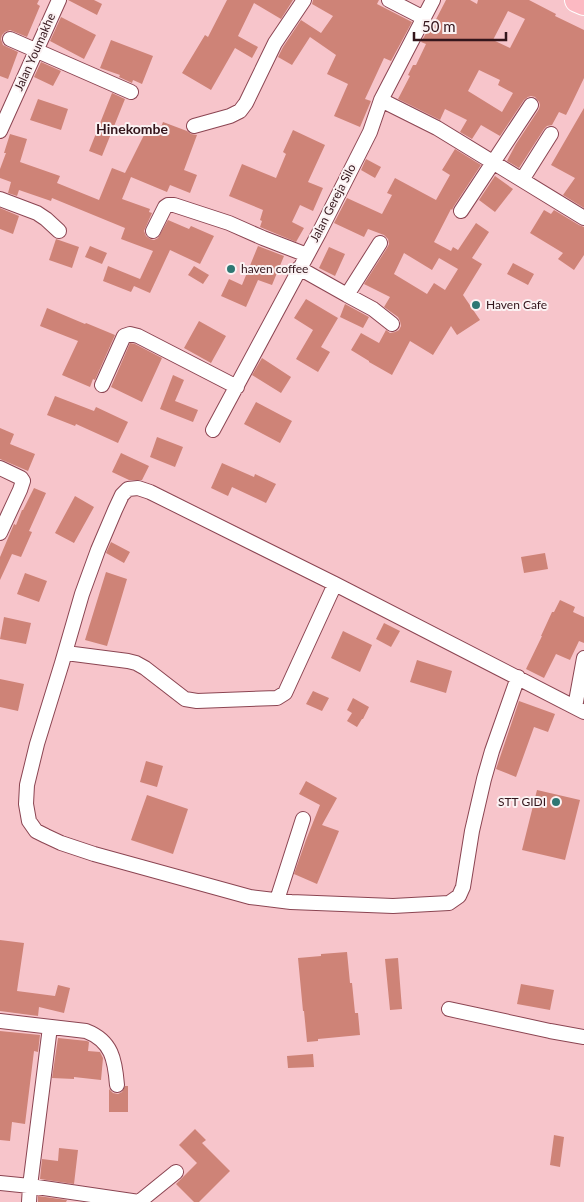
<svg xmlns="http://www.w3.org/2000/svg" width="584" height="1202" viewBox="0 0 584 1202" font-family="Lato,sans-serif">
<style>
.building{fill:#ce8377;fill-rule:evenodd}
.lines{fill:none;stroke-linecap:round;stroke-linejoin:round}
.street-casing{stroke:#8b4552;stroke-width:16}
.highway-casing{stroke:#fff;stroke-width:26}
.street{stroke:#fff;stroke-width:14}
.highway{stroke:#fcb9c2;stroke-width:24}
.poi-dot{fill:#2e7773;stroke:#fbf2f3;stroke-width:2}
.labels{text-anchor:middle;stroke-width:4;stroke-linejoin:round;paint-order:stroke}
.street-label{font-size:12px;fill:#34161c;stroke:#fbf2f3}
.poi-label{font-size:12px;fill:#34161c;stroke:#fbf2f3;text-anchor:start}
.neighbourhood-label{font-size:14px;font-weight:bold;fill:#34161c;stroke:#fbf2f3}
</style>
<rect width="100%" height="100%" fill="#f7c5cb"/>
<path class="building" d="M0 0H39L37 4 40 6 27 37 10 30 5 32 2 35 1 39 3 45 18 52 8 79 0 76Z
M68 0H94L102 4 97 15Z
M227 0H293L281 19 254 3 238 36 258 47 252 58 235 48 211 90 182 73 205 35 208 37Z
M313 0H379L377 4 412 22 391 61 384 58 365 99 371 101 360 127 334 116 348 84 327 74 336 55 310 37 292 65 278 57 283 47 301 20 321 33 333 16 312 4Z
M446 0H470L477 4 478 0H529L556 14 555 16 584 30V78L573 101 566 115 559 112 552 125 547 126 544 129 519 168 507 161 516 144 539 109 540 105 539 102 535 97 531 96 528 97 524 100 500 136 481 125 472 139 460 132 467 120 445 109 440 120 398 99 410 76 408 75 413 65H416L426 44 421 42 429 28 431 29ZM508 11 525 19 510 48 493 40ZM479 70 500 80 498 85 513 93 502 112 468 91Z
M61 17 96 35 84 59 50 41Z
M111 40 153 56 142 84 133 80 132 83 119 77 120 75 100 68Z
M41 62 61 71 53 86 34 77Z
M112 93 125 99 102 156 89 151Z
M38 99 68 109 61 130 30 120Z
M584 108V208L563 195 575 178 551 165Z
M163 122 187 131 191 134 197 135 184 170 197 175 190 193 170 185 167 192 131 177 122 199 150 209 149 212 152 213 144 231 146 236 150 239 154 240 158 238 168 220 189 229 191 226 214 236 200 264 170 250 150 293 134 286 131 292 103 281 108 266 140 279 153 251 121 239 125 228 52 198 51 201 19 190 17 196 8 193 11 182 0 178V169L6 153H4L10 134 27 139 20 162 60 176 57 183 99 200 112 168 125 173 148 127 159 132Z
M293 130 325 145 308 182 323 188 313 211 300 205 292 222 304 228 296 242 260 227 262 221 260 220 263 210 229 196 242 164 276 178 286 154 283 152Z
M455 149 481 165 454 206 452 210 451 209 434 242 451 251 453 247 458 250 476 223 489 232 472 258 482 264 463 295 480 320 457 335 451 326 433 355 410 341 392 375 369 362V361L351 350 361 333 379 343 386 330 390 333 395 332 399 330 401 326 400 321 398 317 384 307 390 297 364 284 387 248 389 244 388 239 384 235 368 229 364 237 334 223 347 198 382 214 392 195 387 193 395 178 436 200 450 175 442 170ZM404 253 432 270 439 258 458 269 445 290 434 283 427 294 394 274Z
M366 159 381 167 375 178 361 170Z
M495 176 513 189 495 212 479 200Z
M0 208 19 216 13 234 0 229Z
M544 210 551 214 554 210 579 225 584 227V255L574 270 558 259 563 253 530 233Z
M56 239 79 247 72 268 49 260Z
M90 246 107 253 102 264 85 257Z
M258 246 284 256 272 285 258 280 246 307 221 296 229 279 242 285Z
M329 247 345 254 335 276 319 268Z
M513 263 534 274 528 285 507 274Z
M194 266 209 275 203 284 188 275Z
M306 299 338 318 321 347 330 352 318 372 296 359 313 330 294 318Z
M345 304 369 317 363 328 340 317Z
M47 308 85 324 86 323 115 335 95 380 93 379 90 387 62 375 78 341 40 326Z
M199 321 226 336 211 363 184 348Z
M130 343 135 344 162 358 142 402 111 387Z
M262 358 291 377 281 393 252 375Z
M173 375 184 380 175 401 198 410 193 422 160 409Z
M55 396 94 411 96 407 128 422 118 443 76 424 75 426 47 415Z
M256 402 292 421 280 443 244 424Z
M0 428 14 434 10 444 35 454 28 471 0 459Z
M157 437 183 447 175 467 150 457Z
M121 453 149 466 142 480H129L112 472Z
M222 463 254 477 255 474 276 484 266 503 232 487 228 496 211 488Z
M34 488 46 493 29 531 32 532 21 557 12 554 0 580V557L14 524 16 525 22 510H23Z
M75 496 94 507 74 543 55 533Z
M111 542 130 552 124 563 106 553Z
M545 553 548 569 524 573 521 557Z
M106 572 127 579 107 646 85 640Z
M25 573 47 581 39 602 17 594Z
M560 600 575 607 573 612 584 617V643L579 641 570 660 556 654 544 678 526 669 542 636H541L552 612H554Z
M4 617 31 623 26 644 0 639Z
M384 623 400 631 391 647 376 639Z
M343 631 372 645 360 672 331 658Z
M417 660 452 671 446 693 410 682Z
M0 679 24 684 18 711 0 707Z
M313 691 329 698 322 711 306 704Z
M353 698 369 707 363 719H362L357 727 347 721 352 713 347 710Z
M519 701 555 714 548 732 534 727 516 777 496 769Z
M146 761 163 766 157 787 140 782Z
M306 781 337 798 322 825 339 831 317 884 294 874 306 840 320 805 299 794Z
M537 790 580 800 565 860 522 850Z
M147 795 188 809 173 854 131 840Z
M0 940 24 943 17 991 55 996 58 985 70 988 64 1013 39 1007 38 1016 0 1011Z
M347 952 350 983H352L355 1013H358L360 1035 318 1039V1041L307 1042 304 1011H303L298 958 321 956V954Z
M398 958 402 1009 390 1010 385 959Z
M521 984 554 990 550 1010 517 1004Z
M0 1031 40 1035 38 1052 34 1051 25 1124 12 1122 10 1141 0 1140Z
M58 1038 87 1041 89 1042 88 1051 100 1052 103 1058 101 1080 74 1077V1079L52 1078Z
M313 1054 314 1067 288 1068 287 1056Z
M125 1086H128V1112H109V1089L113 1093 118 1094 122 1092Z
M195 1129 206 1140 202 1143 230 1171 199 1202H194L176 1184 197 1163 179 1145Z
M554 1135 564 1137 560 1167 550 1165Z
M59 1148 78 1150 74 1184 40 1179 42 1159 58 1161Z
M38 1196 67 1200 66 1202H38Z"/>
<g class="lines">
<g class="street-casing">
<path id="street" d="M389 0 424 18
M10 39 131 92
M381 100 437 128 584 218
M194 126 230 116 240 111 246 103 275 43 304 0
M0 131 59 0
M522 180 551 134
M0 199 37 213 46 219 59 231
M461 211 531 105
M153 231 165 207 168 205H174L229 223 263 238 307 255
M299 268 347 295 380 243
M347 295 373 309 392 324
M102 385 124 336 130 334 138 336 237 387
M213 430 319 233 370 132 381 100 433 0
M0 468 21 478 23 481 20 490 0 533
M66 653 128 661 136 663 145 668 185 699 197 701 277 698 285 693 335 584
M518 677 492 751 484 779 472 831 463 887 459 896 449 903 393 906 291 902 250 897 94 854 61 843 46 836 36 831 29 821 26 804 27 785 37 744 62 663 82 594 98 550 115 510 122 495 128 489 138 488 150 492 335 584 584 712
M575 707 584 658
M277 900 303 819
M449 1009 550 1031 584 1037
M0 1021 86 1031C112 1041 115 1060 117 1085
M0 1183 30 1186 50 1027
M29 1202 30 1186 139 1202
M139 1202 176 1172"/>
</g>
<g class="highway-casing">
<path id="highway" d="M577 0 584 3"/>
</g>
<use href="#street" class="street"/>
<use href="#highway" class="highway"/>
</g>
<g class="poi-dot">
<circle cx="231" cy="269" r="5"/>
<circle cx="476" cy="305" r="5"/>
<circle cx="556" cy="802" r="5"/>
</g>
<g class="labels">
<g class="street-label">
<text transform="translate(35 52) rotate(-66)" y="4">Jalan Youmakhe</text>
<text transform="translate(333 203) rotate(-63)" y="4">Jalan Gereja Silo</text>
</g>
<g class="poi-label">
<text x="241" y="273">haven coffee</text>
<text x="486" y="309">Haven Cafe</text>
<text x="546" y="806" text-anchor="end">STT GIDI</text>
</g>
<g class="neighbourhood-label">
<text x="132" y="134">Hinekombe</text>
</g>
</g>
<path d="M414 32v8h92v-8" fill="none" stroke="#34161c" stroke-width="2.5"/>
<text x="422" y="32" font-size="15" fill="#34161c" stroke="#fbf2f3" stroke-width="4" paint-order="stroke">50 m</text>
</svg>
